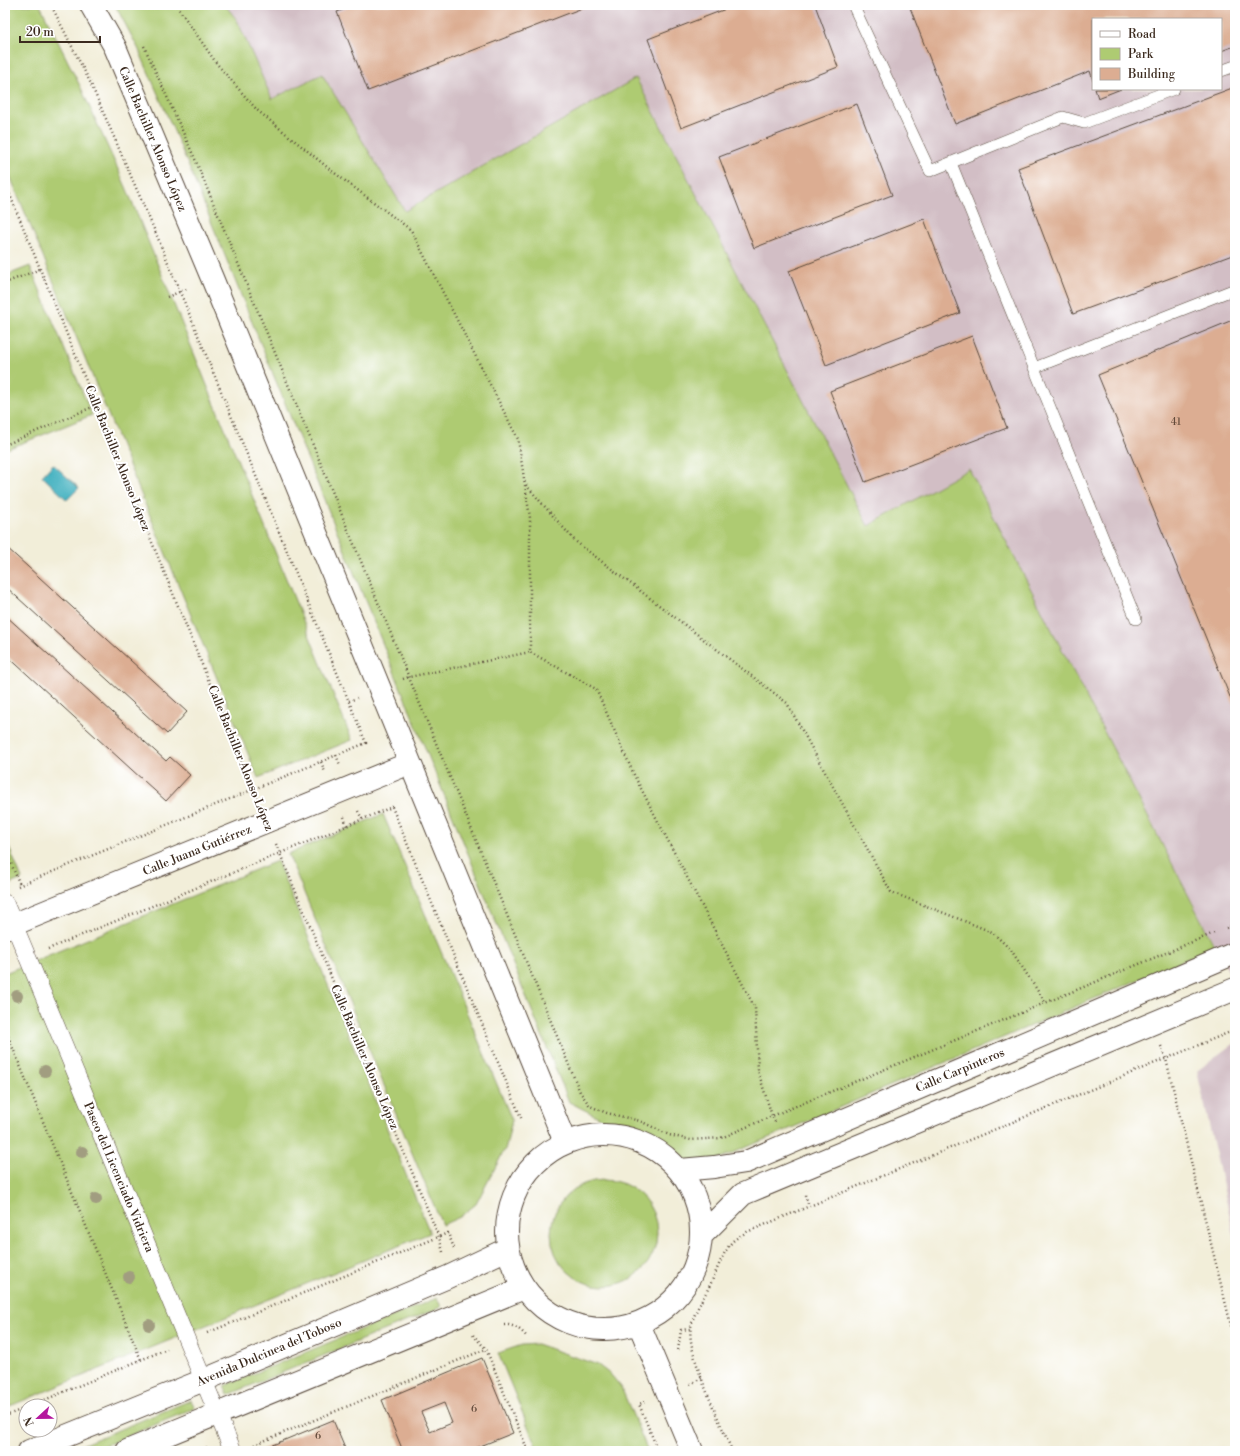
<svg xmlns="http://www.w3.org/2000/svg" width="1240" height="1456" viewBox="0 0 1240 1456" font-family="'Libre Bodoni',serif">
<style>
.industrial{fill:#d2bec5;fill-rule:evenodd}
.green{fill:#aecb72;stroke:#747a48}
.water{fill:#43b1c0;stroke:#3f6e6f}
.building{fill:#dcad92;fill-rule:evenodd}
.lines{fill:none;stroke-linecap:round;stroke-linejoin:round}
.service-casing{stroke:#56473a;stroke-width:12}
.pedestrian-casing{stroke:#56473a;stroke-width:18}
.minor-casing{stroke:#56473a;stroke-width:24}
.path{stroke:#56473a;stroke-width:2.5;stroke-dasharray:1 3;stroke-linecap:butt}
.service{stroke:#fff;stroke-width:11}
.pedestrian{stroke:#fff;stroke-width:17}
.minor{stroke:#fff;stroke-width:22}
.tree{fill:#a19d80}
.labels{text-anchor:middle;stroke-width:4;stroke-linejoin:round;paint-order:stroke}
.number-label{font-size:10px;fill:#634b3b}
.street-label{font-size:12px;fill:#3b2a1e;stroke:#fff}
</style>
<rect width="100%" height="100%" fill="#fff"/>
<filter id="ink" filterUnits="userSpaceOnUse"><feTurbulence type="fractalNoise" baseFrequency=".025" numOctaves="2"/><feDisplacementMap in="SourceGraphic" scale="8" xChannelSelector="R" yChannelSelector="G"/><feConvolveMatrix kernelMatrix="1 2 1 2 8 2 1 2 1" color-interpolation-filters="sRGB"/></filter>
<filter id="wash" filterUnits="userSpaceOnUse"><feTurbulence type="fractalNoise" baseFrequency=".012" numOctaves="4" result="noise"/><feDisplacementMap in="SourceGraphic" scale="16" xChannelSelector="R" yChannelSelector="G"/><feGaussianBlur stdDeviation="0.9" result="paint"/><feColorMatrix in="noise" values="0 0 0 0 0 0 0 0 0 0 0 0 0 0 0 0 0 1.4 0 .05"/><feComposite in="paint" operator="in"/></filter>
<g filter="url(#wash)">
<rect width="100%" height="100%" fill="#f2eed9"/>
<path class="industrial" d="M225 5H1235V984L968 469 868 526 636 78 405 211 322 74 272 99 237 20ZM1093 19H1221V89H1093Z
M1235 1043V1239L1197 1071Z"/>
<path class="green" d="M5 5H40L81 88 126 187 352 740 258 778 5 164Z
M115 5H225L237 20 272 99 322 74 405 211 636 78 868 526 969 469 1215 947 698 1168 569 1102 180 145 138 48Z
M30 266 92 415 5 450V276Z
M383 814 512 1120 506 1147 476 1204 460 1217 442 1225 288 854Z
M5 838 22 879 5 886Z
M277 861 430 1233 5 1408V973Z
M551 1233a53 53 0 1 1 106 0a53 53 0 1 1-106 0Z
M437 1298 441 1307 228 1395 224 1386Z
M537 1344 598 1365 611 1375 621 1387 648 1451H538L498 1353 522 1345Z
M191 1400 195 1408 92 1451H67Z"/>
<path class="water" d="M53 464 79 488 67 500 42 476Z"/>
<g id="blocks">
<path class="building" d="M355 5H590L368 91 337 12Z
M736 5H815L838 67 681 128 648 39Z
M909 5H1235V46L1221 51V19H1093V81L1090 71 955 124Z
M1235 87V254L1073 314 1018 168Z
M1095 89H1121L1098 98Z
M857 104 892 195 754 248 719 157Z
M924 219 960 313 826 365 789 271Z
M1235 319V709L1098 375Z
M972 336 1007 428 865 482 830 391Z
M5 546 187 712 167 734 5 586Z
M5 615 166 761 170 757 190 775 166 801 5 654Z
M482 1358 513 1433 468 1451H403L382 1400ZM444 1403 452 1423 430 1432 421 1412Z
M333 1420 346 1451H258Z"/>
</g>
</g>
<g filter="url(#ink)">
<use href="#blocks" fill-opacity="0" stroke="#56473a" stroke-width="1"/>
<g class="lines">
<g class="service-casing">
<path id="service" d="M853 5 930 171 1063 117 1084 123 1174 89
M1221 71 1235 66
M951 163 1136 619
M1034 368 1235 289"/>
</g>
<g class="pedestrian-casing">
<path id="pedestrian" d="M5 903 233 1451"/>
</g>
<g class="minor-casing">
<path id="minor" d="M91 5 115 47 212 278 565 1142
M5 928 410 763
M507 1232a97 97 0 1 1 194 0a97 97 0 1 1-194 0Z
M680 1170 714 1167 746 1162 1235 953
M703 1234 743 1194 1235 989
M639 1324 692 1451
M29 1451 204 1380 448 1277 507 1249
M127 1451 524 1288"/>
</g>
<path class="path" d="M144 46 195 159 580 1092 590 1106 607 1113 640 1121 669 1135 691 1140 721 1138 772 1116 758 1071 755 1008 635 777 596 689 530 652V518L518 439 411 230 332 171 257 110 217 64 176 5
M5 183 257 799
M5 283 40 269
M167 297 189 288
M5 445 97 405
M526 485 575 541 787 703 891 892 992 932 1011 950 1045 1002
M403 679 409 677 530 652
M349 701 357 698
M336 755 340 765
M321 762 325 772
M358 811 362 819
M344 817 347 826
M276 844 439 1237 443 1252
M5 849 20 885
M18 886 366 743 157 236 90 82 51 5
M1226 928 1235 925
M48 949 392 807 522 1120
M5 1029 141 1360
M1161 1046 1166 1059 1235 1342
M775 1122 772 1116 1214 933
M805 1195 809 1206
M504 1325C514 1324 521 1330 527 1337
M207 1333 448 1233 454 1248
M473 1335 486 1349 528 1451
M678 1350 681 1330 690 1329
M690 1384 702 1378
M645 1402 639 1404 658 1451
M30 1406 167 1349
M5 1416 26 1408
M254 1445 486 1349
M199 1451 208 1447
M732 1451C722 1426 685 1351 691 1327 694 1311 704 1298 711 1283 717 1270 722 1254 732 1242 736 1238 742 1235 747 1232L1235 1030"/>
<use href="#service" class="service"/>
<use href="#pedestrian" class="pedestrian"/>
<use href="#minor" class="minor"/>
</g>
<g class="tree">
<circle cx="17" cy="996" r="6"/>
<circle cx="45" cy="1071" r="6"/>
<circle cx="82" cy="1152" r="6"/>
<circle cx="96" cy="1199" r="6"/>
<circle cx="129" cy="1277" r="6"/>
<circle cx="149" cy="1325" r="6"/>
</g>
</g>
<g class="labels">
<g class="number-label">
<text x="1176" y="425">41</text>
<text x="474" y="1412">6</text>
<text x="318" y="1439">6</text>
</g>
<g class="street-label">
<text transform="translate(153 139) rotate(67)" y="4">Calle Bachiller Alonso López</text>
<text transform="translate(118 458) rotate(68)" y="4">Calle Bachiller Alonso López</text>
<text transform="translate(241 758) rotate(68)" y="4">Calle Bachiller Alonso López</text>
<text transform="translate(197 850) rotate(-22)" y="4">Calle Juana Gutiérrez</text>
<text transform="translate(365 1057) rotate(67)" y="4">Calle Bachiller Alonso López</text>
<text transform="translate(960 1070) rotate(-23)" y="4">Calle Carpinteros</text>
<text transform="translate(119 1177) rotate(67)" y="4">Paseo del Licenciado Vidriera</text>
<text transform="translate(269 1352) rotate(-23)" y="4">Avenida Dulcinea del Toboso</text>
</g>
</g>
<rect width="1240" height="1456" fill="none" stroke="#fff" stroke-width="20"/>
<rect x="1092" y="18" width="130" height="72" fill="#ffffff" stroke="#b1aaa5"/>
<rect x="1100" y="31" width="20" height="6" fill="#ffffff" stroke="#b1aaa5"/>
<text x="1128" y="38" font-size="12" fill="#3b2a1e">Road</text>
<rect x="1100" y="48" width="20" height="12" fill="#aecb72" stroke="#b1aaa5"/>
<text x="1128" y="58" font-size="12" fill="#3b2a1e">Park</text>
<rect x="1100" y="68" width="20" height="12" fill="#dcad92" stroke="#b1aaa5"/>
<text x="1128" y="78" font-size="12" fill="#3b2a1e">Building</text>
<g transform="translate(38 1418) rotate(248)"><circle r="19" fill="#ffffff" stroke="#b1aaa5"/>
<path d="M0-3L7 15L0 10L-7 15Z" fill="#b5179e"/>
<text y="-6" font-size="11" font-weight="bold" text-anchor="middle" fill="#3b2a1e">N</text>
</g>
<path d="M20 36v6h80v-6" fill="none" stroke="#3b2a1e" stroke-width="2"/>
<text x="26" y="36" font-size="12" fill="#3b2a1e" stroke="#ffffff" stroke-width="3" paint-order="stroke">20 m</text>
</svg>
